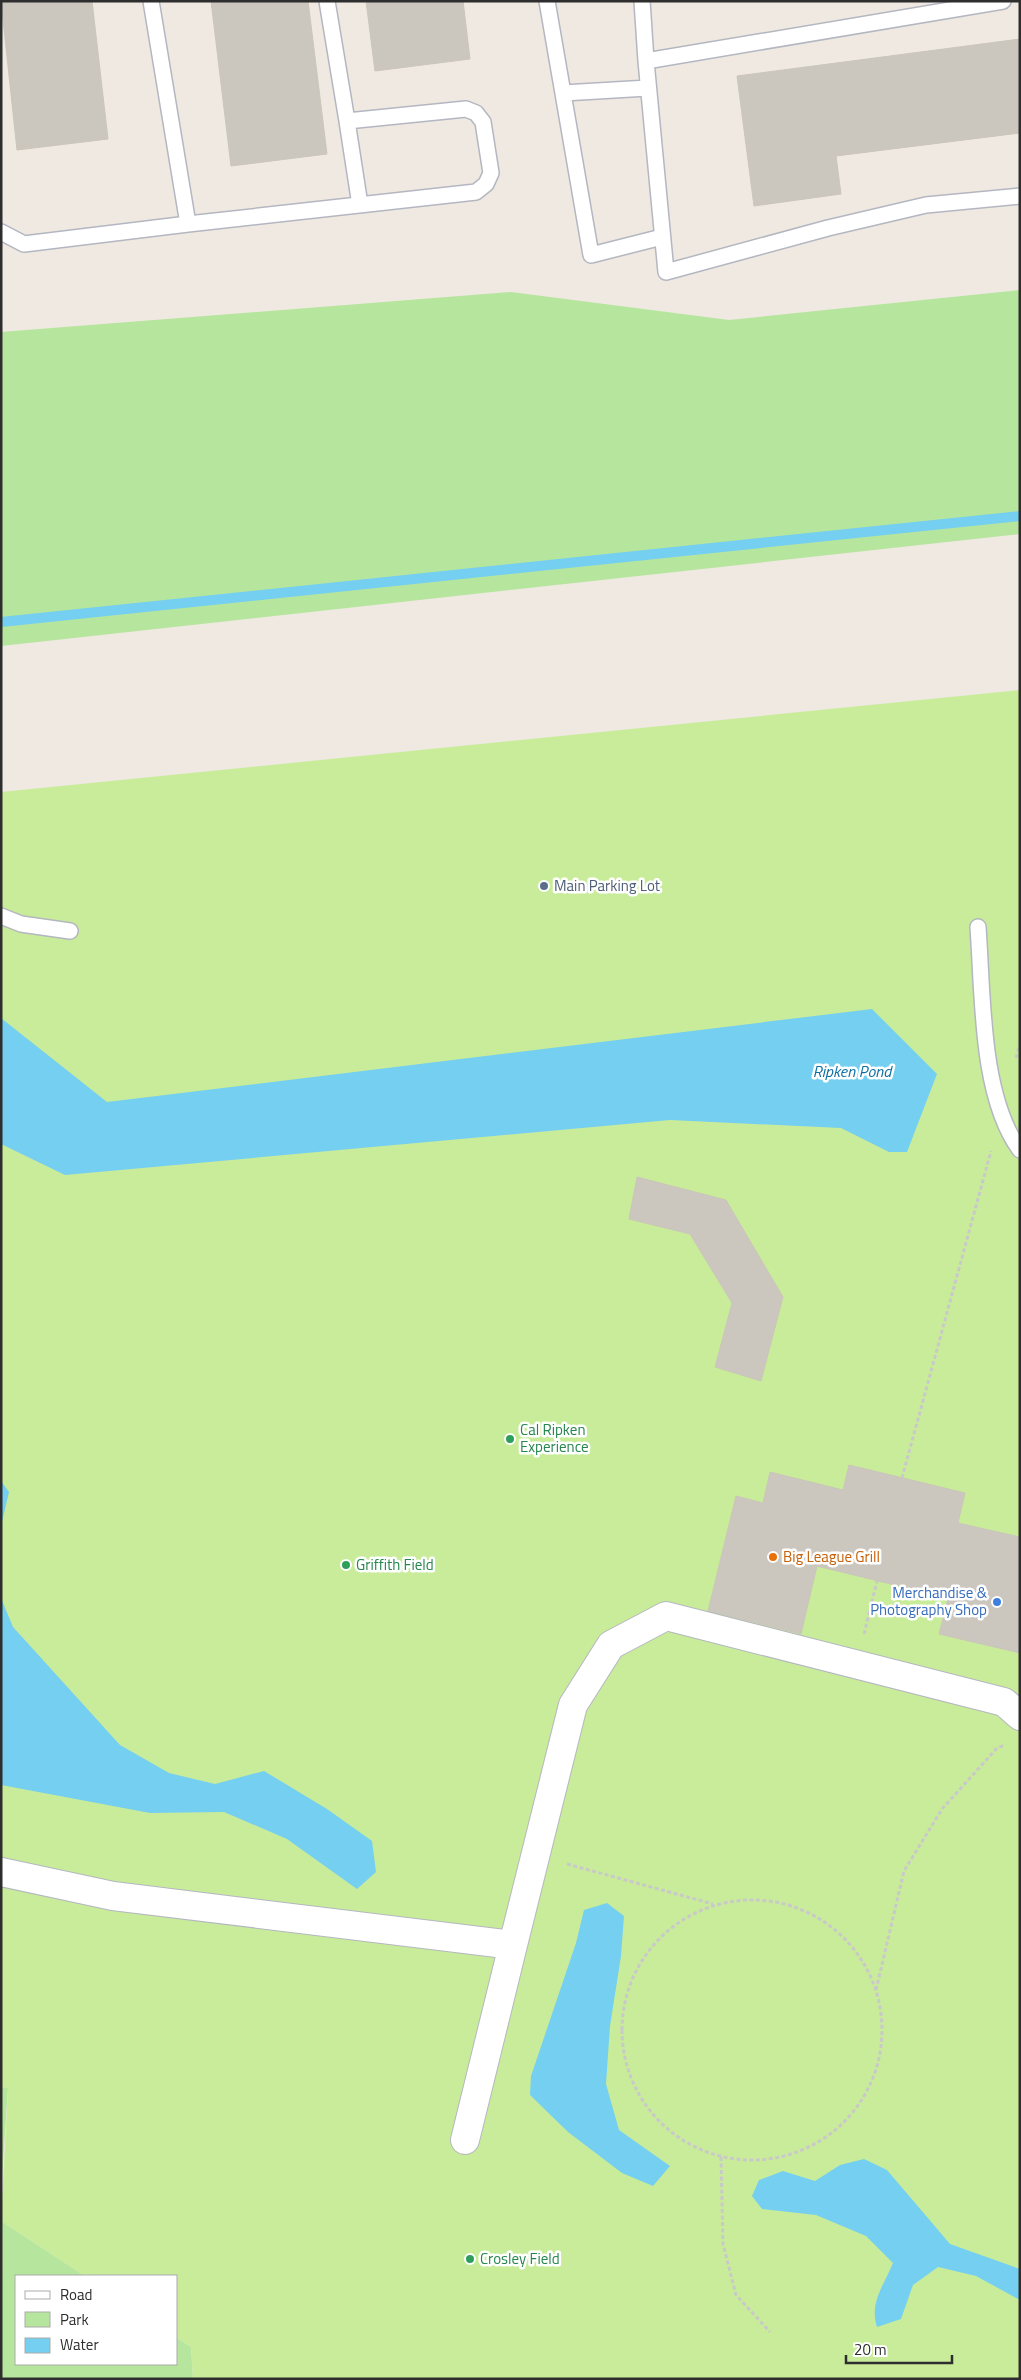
<svg xmlns="http://www.w3.org/2000/svg" width="1021" height="2380" viewBox="0 0 1021 2380" font-family="'Titillium Web',sans-serif">
<style>
.green{fill:#b6e59e}
.pitch{fill:#c9ec9a}
.water{fill:#75cff0}
.lines{fill:none;stroke-linecap:round;stroke-linejoin:round}
.stream{stroke:#75cff0;stroke-width:10}
.building{fill:#cbc7bf;stroke:#cbc5ba}
.lane-casing{stroke:#b4b7c1;stroke-width:18}
.street-casing{stroke:#b4b7c1;stroke-width:30}
.path{stroke:#c9c9c9;stroke-width:3;stroke-dasharray:4 2.5;stroke-linecap:butt}
.lane{stroke:#fff;stroke-width:15}
.street{stroke:#fff;stroke-width:28}
.service-dot{fill:#5c6f8a;stroke:#fff;stroke-width:2}
.leisure-dot{fill:#2e9e5b;stroke:#fff;stroke-width:2}
.food-dot{fill:#e8710a;stroke:#fff;stroke-width:2}
.shop-dot{fill:#3f7fe0;stroke:#fff;stroke-width:2}
.labels{text-anchor:middle;stroke-width:5;stroke-linejoin:round;paint-order:stroke}
.service-label{font-size:15px;fill:#4e5e75;stroke:#fff;text-anchor:start}
.leisure-label{font-size:15px;fill:#27864d;stroke:#fff;text-anchor:start}
.food-label{font-size:15px;fill:#c56008;stroke:#fff;text-anchor:start}
.shop-label{font-size:15px;fill:#366cbe;stroke:#fff;text-anchor:end}
.water-label{font-size:16px;font-style:italic;fill:#0d6fa3;stroke:#fff}
</style>
<rect width="100%" height="100%" fill="#efe9e1"/>
<path class="green" d="M1020 290V534L1 646V332L511 292 729 320Z
M1 2087 8 2088 1 2191Z
M1 2221 85 2276H16V2364H176V2337L191 2347 193 2379H1Z"/>
<path class="pitch" d="M1020 690V2379H193L191 2347 176 2337V2276H85L1 2221 8 2088 1 2087V792Z"/>
<path class="water" d="M872 1009 937 1074 907 1152H889L841 1128 670 1120 65 1175 1 1144V1018L107 1102Z
M1 1481 9 1492 1 1526Z
M1 1598 13 1627 120 1745 169 1773 215 1784 264 1771 327 1809 372 1841 376 1872 357 1889 287 1839 224 1812 150 1813 1 1785Z
M607 1903 624 1916 621 1956 610 2026 606 2084 619 2130 670 2166 653 2186 622 2173 568 2132 530 2095 531 2076 576 1943 584 1910Z
M864 2159 887 2170 950 2244 1020 2269V2300L976 2276 938 2267 913 2285 901 2319 877 2327C869 2303 884 2285 893 2263L866 2236 816 2215 762 2209 752 2196 759 2180 783 2171 815 2181 840 2165Z"/>
<g class="lines">
<path class="stream" d="M1 622 1020 516"/>
</g>
<path class="building" d="M1 1H92L108 139 17 150Z
M211 1H308L327 154 231 166Z
M366 1H463L470 59 375 71Z
M1020 39V133L836 156 841 194 754 206 737 76Z
M637 1177 726 1200 783 1297 761 1381 715 1367 732 1303 690 1234 629 1219Z
M849 1465 965 1493 958 1523 1020 1537V1653L939 1634 948 1598 817 1566 801 1634 708 1611 736 1496 763 1503 770 1472 843 1490Z"/>
<g class="lines">
<g class="lane-casing">
<path id="lane" d="M151 1 188 224 476 192 486 184 491 173 483 122 476 113 466 109 347 121 327 1
M547 1 591 255 662 237
M642 1 646 61
M1003 1 646 61 666 272 828 228 926 205 1020 196
M563 93 648 88
M347 121 360 205
M1 232 24 244 188 224
M1 916 21 924 70 931
M978 927C983 993 980 1096 1020 1150"/>
</g>
<g class="street-casing">
<path id="street" d="M1 1872 113 1896 513 1945 573 1705 611 1645 666 1616 1004 1702 1020 1716
M465 2140 513 1945"/>
</g>
<path class="path" d="M1016 1058 1020 1044
M902 1478 991 1151
M864 1634 877 1581
M567 1864 713 1904
M622 2030a130 130 0 1 1 260 0a130 130 0 1 1-260 0Z
M876 1990 904 1871 942 1809 997 1748 1005 1745
M721 2157 723 2244 736 2295 770 2332"/>
<use href="#lane" class="lane"/>
<use href="#street" class="street"/>
</g>
<circle class="service-dot" cx="544" cy="886" r="5"/>
<g class="leisure-dot">
<circle cx="510" cy="1439" r="5"/>
<circle cx="346" cy="1565" r="5"/>
<circle cx="470" cy="2259" r="5"/>
</g>
<circle class="food-dot" cx="773" cy="1557" r="5"/>
<circle class="shop-dot" cx="997" cy="1602" r="5"/>
<g class="labels">
<g class="service-label">
<text x="554" y="891">Main Parking Lot</text>
</g>
<g class="leisure-label">
<text x="520" y="1435">Cal Ripken<tspan x="520" dy="17">Experience</tspan></text>
<text x="356" y="1570">Griffith Field</text>
<text x="480" y="2264">Crosley Field</text>
</g>
<g class="food-label">
<text x="783" y="1562">Big League Grill</text>
</g>
<g class="shop-label">
<text x="987" y="1598">Merchandise &amp;<tspan x="987" dy="17">Photography Shop</tspan></text>
</g>
<g class="water-label">
<text x="852" y="1077">Ripken Pond</text>
</g>
</g>
<rect width="1021" height="2380" fill="none" stroke="#2e2e2e" stroke-width="5"/>
<rect x="15" y="2275" width="162" height="90" fill="#ffffff" stroke="#ababab"/>
<rect x="25" y="2291" width="25" height="8" fill="#ffffff" stroke="#ababab"/>
<text x="60" y="2300" font-size="15" fill="#2e2e2e">Road</text>
<rect x="25" y="2312" width="25" height="15" fill="#b6e59e" stroke="#ababab"/>
<text x="60" y="2325" font-size="15" fill="#2e2e2e">Park</text>
<rect x="25" y="2338" width="25" height="15" fill="#75cff0" stroke="#ababab"/>
<text x="60" y="2350" font-size="15" fill="#2e2e2e">Water</text>
<path d="M846 2355v8h106v-8" fill="none" stroke="#2e2e2e" stroke-width="2.5"/>
<text x="854" y="2355" font-size="15" fill="#2e2e2e" stroke="#ffffff" stroke-width="4" paint-order="stroke">20 m</text>
</svg>
